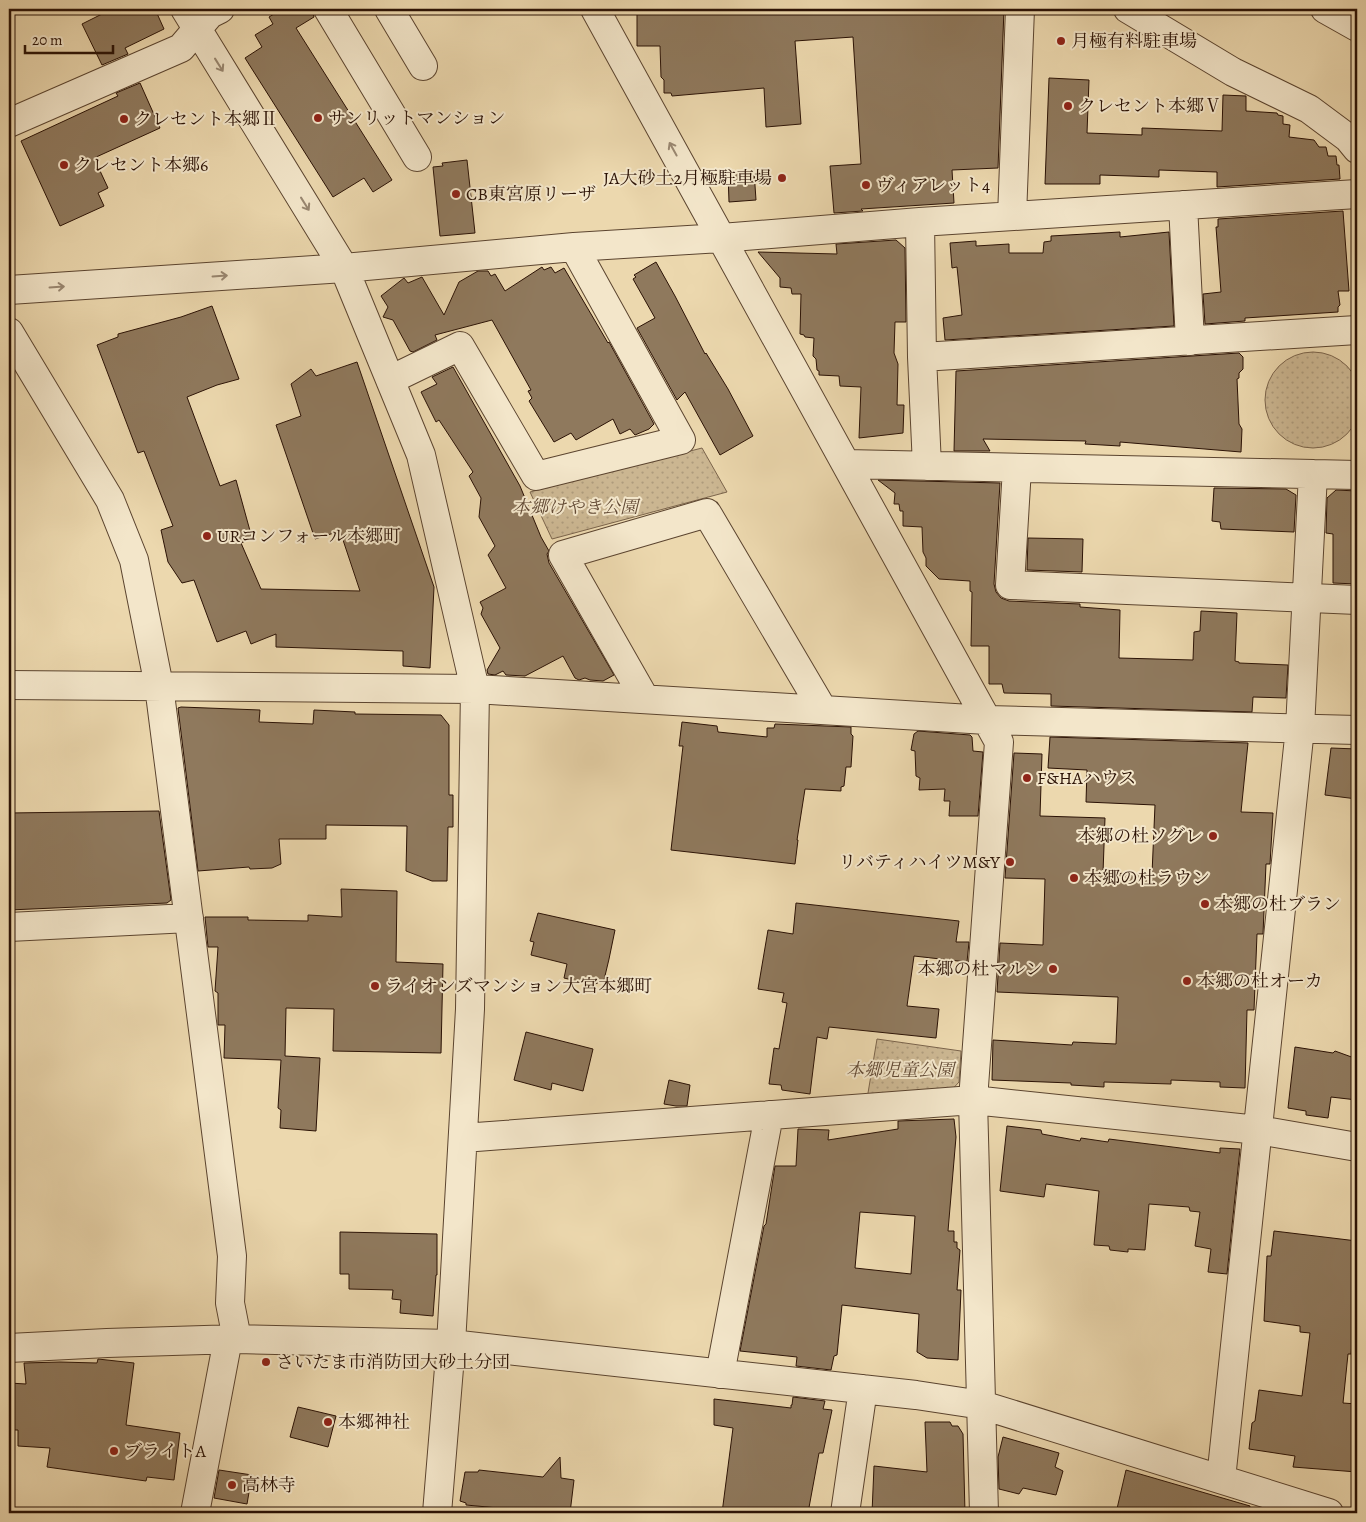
<svg xmlns="http://www.w3.org/2000/svg" width="1366" height="1522" viewBox="0 0 1366 1522" font-family="Alegreya,'Noto Serif JP',serif">
<style>
.park{fill:url(#park-dots);stroke:#7b644b}
.building{fill:#8f795d;stroke:#2b1205;fill-rule:evenodd}
.lines{fill:none;stroke-linecap:round;stroke-linejoin:round}
.minor-casing{stroke:#5b442f;stroke-width:30}
.minor{stroke:#f3e6ca;stroke-width:28}
.oneway{stroke:#998771}
.poi-dot{fill:#8f2418;stroke:#f3e6ca;stroke-width:2}
.labels{text-anchor:middle;stroke-width:4;stroke-linejoin:round;paint-order:stroke}
.poi-label{font-size:18px;fill:#2b1205;stroke:#f3e6ca;text-anchor:start}
.park-label{font-size:18px;font-style:italic;fill:#634b36;stroke:#f3e6ca}
</style>
<defs>
<pattern id="park-dots" width="8" height="8" patternUnits="userSpaceOnUse" patternTransform="scale(1.25)"><rect width="8" height="8" fill="#cbb691"/><path d="M2 2h.1M6 6h.1" fill="none" stroke="#ae9b7c" stroke-width="1.8" stroke-linecap="round"/></pattern>
</defs>
<rect width="100%" height="100%" fill="#ecd8ae"/>
<filter id="stains"><feTurbulence type="fractalNoise" baseFrequency=".004" numOctaves="4"/><feColorMatrix values="0 0 0 0 .2 0 0 0 0 .09 0 0 0 0 .02 0 0 0 .5 -.17"/></filter>
<radialGradient id="worn" r=".72"><stop offset=".6" stop-color="#630" stop-opacity="0"/><stop offset="1" stop-color="#630" stop-opacity=".3"/></radialGradient>
<path class="park" d="M1265 400a48 48 0 1 1 96 0a48 48 0 1 1-96 0Z
M702 448 727 492 552 539 530 492Z
M877 1039 961 1051 959 1082 947 1095 867 1099Z"/>
<path class="building" d="M112 9H155L164 29 125 48 128 54 102 65 82 24Z
M282 9H312L314 17 296 28 392 180 373 192 364 178 333 197 245 58 262 47 255 35 273 24 269 17Z
M637 9H1004L998 168 952 170 954 203 861 209 863 211 834 213 830 166 861 164 853 37 795 41 801 124 766 127 764 88 672 96 671 93H664V80L661 77 660 46H637Z
M1049 78 1089 80 1087 133 1142 135V128L1222 131 1223 95 1246 96V111L1277 113 1278 115 1283 116V124L1290 125 1289 137 1314 140 1319 147H1326L1328 156H1336L1337 165H1339L1340 179 1217 187V172L1159 170V177L1100 175V184H1045Z
M140 83 160 128 94 158 108 188 98 193 104 206 60 226 21 141 118 96 116 93Z
M467 160 475 233 440 236 433 167 443 166 442 163Z
M754 171 756 200 729 202 728 173Z
M1343 211 1349 291H1338L1340 305 1338 307V312L1245 318V321L1205 324 1203 294 1221 292 1216 227H1218V219Z
M1120 232V237L1169 232 1174 326 945 340 943 318 962 315 957 267 952 268 950 243 976 241V246L1009 244V253H1043L1044 242 1051 241V236Z
M896 240 905 248 906 322H895L894 353 898 364 897 405H904L903 433 859 438 861 387 840 386 839 376 819 375V371L817 370 816 359 813 356 814 338 805 337 804 335 800 334 801 294H792L791 288 780 287V278L758 252 837 254 836 244Z
M656 262 675 296 705 354 706 353 728 389 753 436 720 455 685 392 677 400 637 328 655 318 633 279 636 277 634 275Z
M542 267 544 270 551 267 555 273 564 268 608 343 609 342 654 424 649 429 635 435 630 429 620 434 613 419 576 440 571 433 554 442 529 401 532 398 528 391 531 390 492 320 435 335 437 340 413 352 410 351 393 320 383 317 388 307 381 296 404 278 408 283 422 277 444 315 459 282 478 271H488L491 276 495 274 505 291Z
M212 306 239 379 217 385 187 397 220 486 236 480 252 538 241 543 261 589 360 591 340 531 315 539 276 425 301 416 291 384 311 369 316 376 357 362 434 587 430 668 403 666V651L276 647V634L251 644 246 631 217 642 194 580 182 583 168 562 161 530 173 526 144 451 138 453 97 345 118 337V334L181 317Z
M1239 353 1243 357V369L1239 373V378L1237 379 1239 424 1242 429 1241 452 1120 442V446L1085 444 1086 441 983 439 990 451H954L956 371Z
M453 367 520 486 541 537 549 551 547 554 549 563 614 675 603 681 590 680 585 678 579 680 575 678 563 656 525 676 506 675 503 671 495 675 488 674 487 670 500 648 481 614 483 608 480 602 506 588 488 555 495 546 479 517 481 498 469 476 473 472 439 420 436 422 421 392 437 384 432 377Z
M878 480 1000 483 994 584 996 592 1001 598 1009 601 1080 604V607L1120 610 1119 658 1193 660 1194 632 1200 631 1201 611 1237 613 1235 661 1239 662V663L1288 665 1286 698 1253 697 1252 712 1051 706V694L1004 693 1002 684H989V646H971L972 592 970 591V581L939 579 926 566V558L923 552 922 527 903 526V511H900L899 504H894L895 493Z
M1214 488 1286 489 1296 495 1294 532 1221 529 1220 522 1212 521Z
M1336 490 1357 491V584L1333 583V534L1326 533 1327 498Z
M1028 538 1083 539 1082 572 1027 570Z
M181 707 260 710 259 722 313 724 314 710 355 712V714L441 715 449 725V795H453V827H448L447 881H432L406 871 407 826 326 825V839H279L281 864 272 868 250 869 249 867 198 871 178 708Z
M682 722 717 726 718 732 767 737V728H774L775 724 851 727V734L853 736 851 767H846L844 786 841 787V791L805 789 797 840H798L795 864 671 850 683 746H679Z
M918 731 970 735 972 737 973 751 983 752 978 816H949L950 801H944L945 789 919 790 920 778 916 776 915 751 911 750 914 734Z
M1050 737 1248 743 1241 812 1273 813 1270 864H1266L1263 934H1257L1254 1010H1247L1245 1088 1220 1087V1082L1171 1080V1084L1104 1082V1087L1071 1085V1083L992 1080 993 1040 1072 1045 1073 1042 1116 1044 1118 997 997 992 1000 943 1043 945 1045 879 1005 878 1014 753 1042 754 1040 816 1105 818 1103 873 1152 874 1155 805 1086 802 1087 770 1048 768Z
M1331 748 1357 749V799L1325 795Z
M159 811 171 900 167 903 9 910V813Z
M341 889 397 891 396 962 443 964 441 1053 333 1051 334 1009 286 1008 285 1056 320 1058 316 1131 280 1128 281 1110 278 1108 281 1060 224 1058 225 1025H218V993L215 991 218 947H208L205 917H248V920L308 921V915L342 917Z
M796 903 959 921 956 942H969L967 962 914 956 907 1006 939 1009 936 1038 829 1027 827 1039 817 1037 810 1094 782 1090 781 1085 769 1084 774 1048 779 1049 787 1003 782 1002 784 993 758 989 768 930 793 934Z
M538 913 615 930 609 959 604 980 593 985 564 978 567 964 531 955 534 942 530 941Z
M526 1032 593 1049 583 1091 552 1083 551 1090 514 1080Z
M1295 1047 1333 1053 1335 1051 1357 1059V1100L1331 1097 1328 1118 1306 1115V1111L1288 1108Z
M669 1080 690 1085 687 1106H676L664 1104Z
M954 1119 956 1137 948 1231H954V1242H957V1248L960 1250 957 1290H961L958 1360 927 1358 917 1352 919 1314 842 1305 837 1355 834 1356 831 1370 796 1366 797 1357 740 1351 764 1226 766 1224 775 1166H796L798 1129 829 1130 828 1140 898 1129V1121ZM860 1212 915 1216 911 1274 855 1268Z
M1007 1126 1041 1130 1042 1134 1080 1141 1081 1138 1108 1142 1109 1139 1220 1153V1148L1240 1149 1227 1274 1208 1272 1211 1249 1195 1246 1200 1212 1190 1211 1189 1207 1149 1204 1145 1250 1128 1249V1252L1110 1250 1109 1246 1094 1245 1099 1191 1046 1184 1044 1197 1000 1191Z
M1274 1231 1357 1241V1282L1352 1321 1354 1322 1351 1354H1348L1343 1403 1357 1404V1472L1293 1467 1295 1456 1249 1449 1252 1423 1255 1421 1259 1390 1302 1396 1310 1333 1300 1332V1326L1264 1321 1267 1256H1271Z
M340 1232 437 1234V1275H436L433 1316 400 1313 401 1300 392 1299 393 1290 349 1289V1274H340Z
M98 1359 134 1363 126 1425 180 1433 174 1480 147 1477 146 1481 47 1467 50 1448 18 1446V1430H9V1383L26 1384 24 1363 60 1362 97 1363Z
M793 1397 825 1401 823 1409 832 1410 823 1453H819L808 1513H722L733 1428 714 1425V1399L791 1408V1405H792Z
M298 1407 336 1416 328 1447 290 1437Z
M925 1422H950L952 1426H958L963 1434 965 1513H872L874 1466 927 1472Z
M1003 1437 1059 1453 1055 1467 1063 1471 1056 1495 1023 1488 1019 1494 999 1489 998 1457Z
M560 1457 561 1478 574 1480 570 1513H535L509 1509 466 1505V1503L460 1501 465 1472H478L479 1470 543 1477Z
M219 1470 252 1475 247 1504 214 1498Z
M1126 1470 1250 1506 1249 1513H1116Z"/>
<g class="lines">
<g class="minor-casing">
<path id="minor" d="M185 9 344 268 421 455 475 689 470 1009 451 1344 437 1513
M328 9 417 157
M389 9 423 66
M595 9 999 742 973 1100 984 1513
M1128 9 1233 72 1309 109 1348 138 1357 149
M1325 9 1357 27
M9 123 181 48 210 14 220 9
M1183 205 1190 341
M1012 216 1020 9
M920 222 922 357 927 466
M9 290 344 268 574 247 721 238 920 222 1357 194
M9 332 110 500 134 560 159 686 232 1256 230 1303 237 1339
M922 357 1357 330
M390 380 460 346 536 476 681 440 574 247
M846 464 1357 475
M1017 468 1010 585 1357 600
M9 685 475 689 987 720 1357 730
M645 699 563 555 707 513 823 710
M9 927 189 918
M463 1138 973 1100 1258 1130 1357 1147
M9 1348 107 1343 237 1339 451 1344 916 1395 982 1405 1329 1513
M720 1374 769 1115
M1221 1479 1300 728 1313 474
M195 1513 228 1339
M845 1513 863 1389"/>
</g>
<use href="#minor" class="minor"/>
</g>
<defs><path id="oneway-shaft" d="M-6 0H5M1.5-3L5.5 0L1.5 3" fill="none" stroke-width="1.6" stroke-linecap="round" stroke-linejoin="round" transform="scale(1.25)"/></defs>
<g class="oneway">
<use href="#oneway-shaft" transform="translate(219 65) rotate(58)"/>
<use href="#oneway-shaft" transform="translate(673 149) rotate(-119)"/>
<use href="#oneway-shaft" transform="translate(305 204) rotate(58)"/>
<use href="#oneway-shaft" transform="translate(220 276) rotate(-4)"/>
<use href="#oneway-shaft" transform="translate(57 287) rotate(-4)"/>
</g>
<g class="poi-dot">
<circle cx="1061" cy="41" r="5"/>
<circle cx="1068" cy="106" r="5"/>
<circle cx="318" cy="118" r="5"/>
<circle cx="124" cy="119" r="5"/>
<circle cx="64" cy="165" r="5"/>
<circle cx="782" cy="178" r="5"/>
<circle cx="866" cy="185" r="5"/>
<circle cx="456" cy="194" r="5"/>
<circle cx="207" cy="536" r="5"/>
<circle cx="1027" cy="778" r="5"/>
<circle cx="1213" cy="836" r="5"/>
<circle cx="1010" cy="862" r="5"/>
<circle cx="1074" cy="878" r="5"/>
<circle cx="1205" cy="904" r="5"/>
<circle cx="1053" cy="969" r="5"/>
<circle cx="1187" cy="981" r="5"/>
<circle cx="375" cy="986" r="5"/>
<circle cx="266" cy="1362" r="5"/>
<circle cx="328" cy="1422" r="5"/>
<circle cx="114" cy="1451" r="5"/>
<circle cx="232" cy="1485" r="5"/>
</g>
<g class="labels">
<g class="poi-label">
<text x="1071" y="47">月極有料駐車場</text>
<text x="1078" y="112">クレセント本郷Ⅴ</text>
<text x="328" y="124">サンリットマンション</text>
<text x="134" y="125">クレセント本郷Ⅱ</text>
<text x="74" y="171">クレセント本郷6</text>
<text x="772" y="184" text-anchor="end">JA大砂土2月極駐車場</text>
<text x="876" y="191">ヴィアレット4</text>
<text x="466" y="200">CB東宮原リーザ</text>
<text x="217" y="542">URコンフォール本郷町</text>
<text x="1037" y="784">F&amp;HAハウス</text>
<text x="1203" y="842" text-anchor="end">本郷の杜ソグレ</text>
<text x="1000" y="868" text-anchor="end">リバティハイツM&amp;Y</text>
<text x="1084" y="884">本郷の杜ラウン</text>
<text x="1215" y="910">本郷の杜ブラン</text>
<text x="1043" y="975" text-anchor="end">本郷の杜マルン</text>
<text x="1197" y="987">本郷の杜オーカ</text>
<text x="385" y="992">ライオンズマンション大宮本郷町</text>
<text x="276" y="1368">さいたま市消防団大砂土分団</text>
<text x="338" y="1428">本郷神社</text>
<text x="124" y="1457">ブライトA</text>
<text x="242" y="1491">高林寺</text>
</g>
<g class="park-label">
<text x="575" y="513">本郷けやき公園</text>
<text x="900" y="1076">本郷児童公園</text>
</g>
</g>
<rect width="1366" height="1522" fill="none" stroke="#ecd8ae" stroke-width="30"/>
<rect x="10" y="10" width="1346" height="1502" fill="none" stroke="#2b1205" stroke-width="2.5"/>
<rect x="15" y="15" width="1336" height="1492" fill="none" stroke="#2b1205"/>
<path d="M25 45v8h88v-8" fill="none" stroke="#2b1205" stroke-width="2.5"/>
<text x="32" y="45" font-size="15" fill="#2b1205" stroke="#f3e6ca" stroke-width="4" paint-order="stroke">20 m</text>
<rect width="100%" height="100%" filter="url(#stains)"/>
<rect width="100%" height="100%" fill="url(#worn)"/>
</svg>
